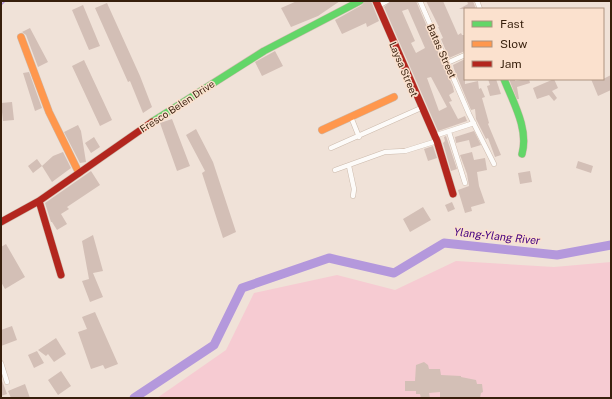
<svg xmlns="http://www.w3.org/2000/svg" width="612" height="399" viewBox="0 0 612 399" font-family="'Public Sans',sans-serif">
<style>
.green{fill:#f6cbd2}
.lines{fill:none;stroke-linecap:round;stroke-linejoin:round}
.stream{stroke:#b498dc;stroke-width:1.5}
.river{stroke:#b498dc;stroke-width:9}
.building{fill:#d3bfb6;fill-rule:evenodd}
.street-casing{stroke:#ccbaac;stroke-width:5.5}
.fast-casing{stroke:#ccbaac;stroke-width:8}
.slow-casing{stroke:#ccbaac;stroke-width:8}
.jam-casing{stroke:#ccbaac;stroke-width:8}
.street{stroke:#fdfbf9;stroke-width:4.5}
.fast{stroke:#63d668;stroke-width:7}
.slow{stroke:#ff974d;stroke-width:7}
.jam{stroke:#b3261e;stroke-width:7}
.labels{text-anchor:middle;stroke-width:3;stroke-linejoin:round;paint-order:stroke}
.street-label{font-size:10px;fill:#371f0c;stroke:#fbe1ce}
.water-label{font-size:11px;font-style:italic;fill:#430081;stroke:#fbe1ce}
</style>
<rect width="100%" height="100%" fill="#f0e2d8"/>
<path class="green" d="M456 261 554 267 611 262V398H157L226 350 254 293 337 275 395 290Z"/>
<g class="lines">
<path class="stream" d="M1 5 5 1"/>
<path class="river" d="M134 398 214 345 242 288 329 258 394 273 444 243 557 255 611 245"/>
</g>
<path class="building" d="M297 1H340L318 16 291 27 281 8Z
M365 1H371L379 21 367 27 366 23 342 34 335 20 362 5Z
M391 1H416L453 87 454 92 449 95 452 101 449 102 458 119 465 116 467 121 438 131 384 7ZM408 9 425 48 416 53 411 43 415 41 402 11ZM431 77 447 107 439 111 427 78Z
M426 1H443L458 35 461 33 462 35H465V51L449 58 441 39 443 38 438 27H439Z
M467 1H473L476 9H459L468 4Z
M107 3 140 76 152 107 143 113 130 81 128 82 95 8Z
M83 5 100 46 89 50 72 10Z
M30 28 48 62 38 67 26 35 22 32Z
M275 51 283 66 262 76 255 62Z
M465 59V84L478 81 479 89 481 88 485 97 482 98 489 123 488 124 501 155 495 157 488 138 486 139 476 119 475 109 471 110 454 69 453 65Z
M84 60 112 120 100 126 72 66Z
M29 72 42 108 35 111 23 73Z
M611 75V90L598 96 591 79H603Z
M488 79H496L501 94 490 96 487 86 490 85Z
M509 79H515V81L529 79 530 83 517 87 519 99H517Z
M554 79 558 88 552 91 557 98 554 101 549 95 537 99 533 88Z
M12 102 14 120 3 121 1 103Z
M172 119 190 166 177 171 160 123Z
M78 125 81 131 86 162 80 163 64 132Z
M196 129 213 162 236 232 223 238 202 173 205 171 186 135Z
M474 131 481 145 471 148 469 140 456 143 455 137Z
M446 136 457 169 451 171 443 143 445 141 444 137Z
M94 137 100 147 91 153 85 143Z
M433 146 437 158 428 161 424 149Z
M63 152 71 168 52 182 42 166 53 156Z
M472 152 474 160 485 158 487 170 477 172 479 186 485 203 471 207 472 211 465 213 458 190 469 186 467 174 460 155Z
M37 159 42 166 33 173 28 166Z
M578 161 593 166 591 173 576 168Z
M91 171 100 185 67 207 69 209 61 214 67 224 57 230 52 222H51L45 203Z
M530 171 532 182 520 184 518 173Z
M452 202 455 209 448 212 445 205Z
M423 207 431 220 410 232 403 219Z
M93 235 103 271 93 273 103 297 90 302 82 281 89 279 82 241Z
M6 244 25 277 5 289 1 282V247Z
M95 312 118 364 105 369 103 365 91 369 78 332 87 329 82 317Z
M12 326 17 340 1 346V330Z
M56 338 66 354 54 362 48 354 46 356 38 350Z
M37 351 44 363 34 368 28 355Z
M424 362 428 365 429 369H440L441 375 461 376V377L476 380 477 384H482L483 392 481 393 480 398H440V392L429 393 430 398H421L420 394H416V391H405V381H415L416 365Z
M61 371 71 386 58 395 48 380Z
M1 378 7 394 1 396Z
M25 384 30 398H11L8 391Z"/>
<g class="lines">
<g class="street-casing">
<path id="street" d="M420 1 469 114 494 164
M477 1 480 9
M378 6 387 1
M447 63 465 55
M351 117 359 137
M449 132 465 183
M434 136 474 123
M331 148 421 108
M349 166 354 189 353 196
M335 170 385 152 405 151 437 141
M1 363 7 382"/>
</g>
<g class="fast-casing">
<path id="fast" d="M504 79C513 102 529 129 522 154
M152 122 264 51 360 1"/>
</g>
<g class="slow-casing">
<path id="slow" d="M21 37 49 112 79 173
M322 130 394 97"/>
</g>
<g class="jam-casing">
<path id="jam" d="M376 1 437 141 453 194
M39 201 61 275
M1 222 39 201 152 122"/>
</g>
<use href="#street" class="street"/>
<use href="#fast" class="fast"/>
<use href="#slow" class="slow"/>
<use href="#jam" class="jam"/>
</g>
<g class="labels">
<g class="street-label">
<text transform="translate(442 51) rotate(66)" y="4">Batas Street</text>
<text transform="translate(404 69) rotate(67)" y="4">Laysa Street</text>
<text transform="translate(177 106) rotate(-33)" y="4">Fresco Belen Drive</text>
</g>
<g class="water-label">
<text transform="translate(497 236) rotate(6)" y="4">Ylang-Ylang River</text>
</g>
</g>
<rect width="612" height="399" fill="none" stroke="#371f0c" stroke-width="4"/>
<rect x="464" y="8" width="140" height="72" fill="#fbe1ce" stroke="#ad9380"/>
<rect x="472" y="21" width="20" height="6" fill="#63d668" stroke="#ad9380"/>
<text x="500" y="28" font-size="12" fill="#371f0c">Fast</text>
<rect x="472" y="41" width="20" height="6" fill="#ff974d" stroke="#ad9380"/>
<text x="500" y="48" font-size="12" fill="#371f0c">Slow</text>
<rect x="472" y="61" width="20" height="6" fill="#b3261e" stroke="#ad9380"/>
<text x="500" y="68" font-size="12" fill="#371f0c">Jam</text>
</svg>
